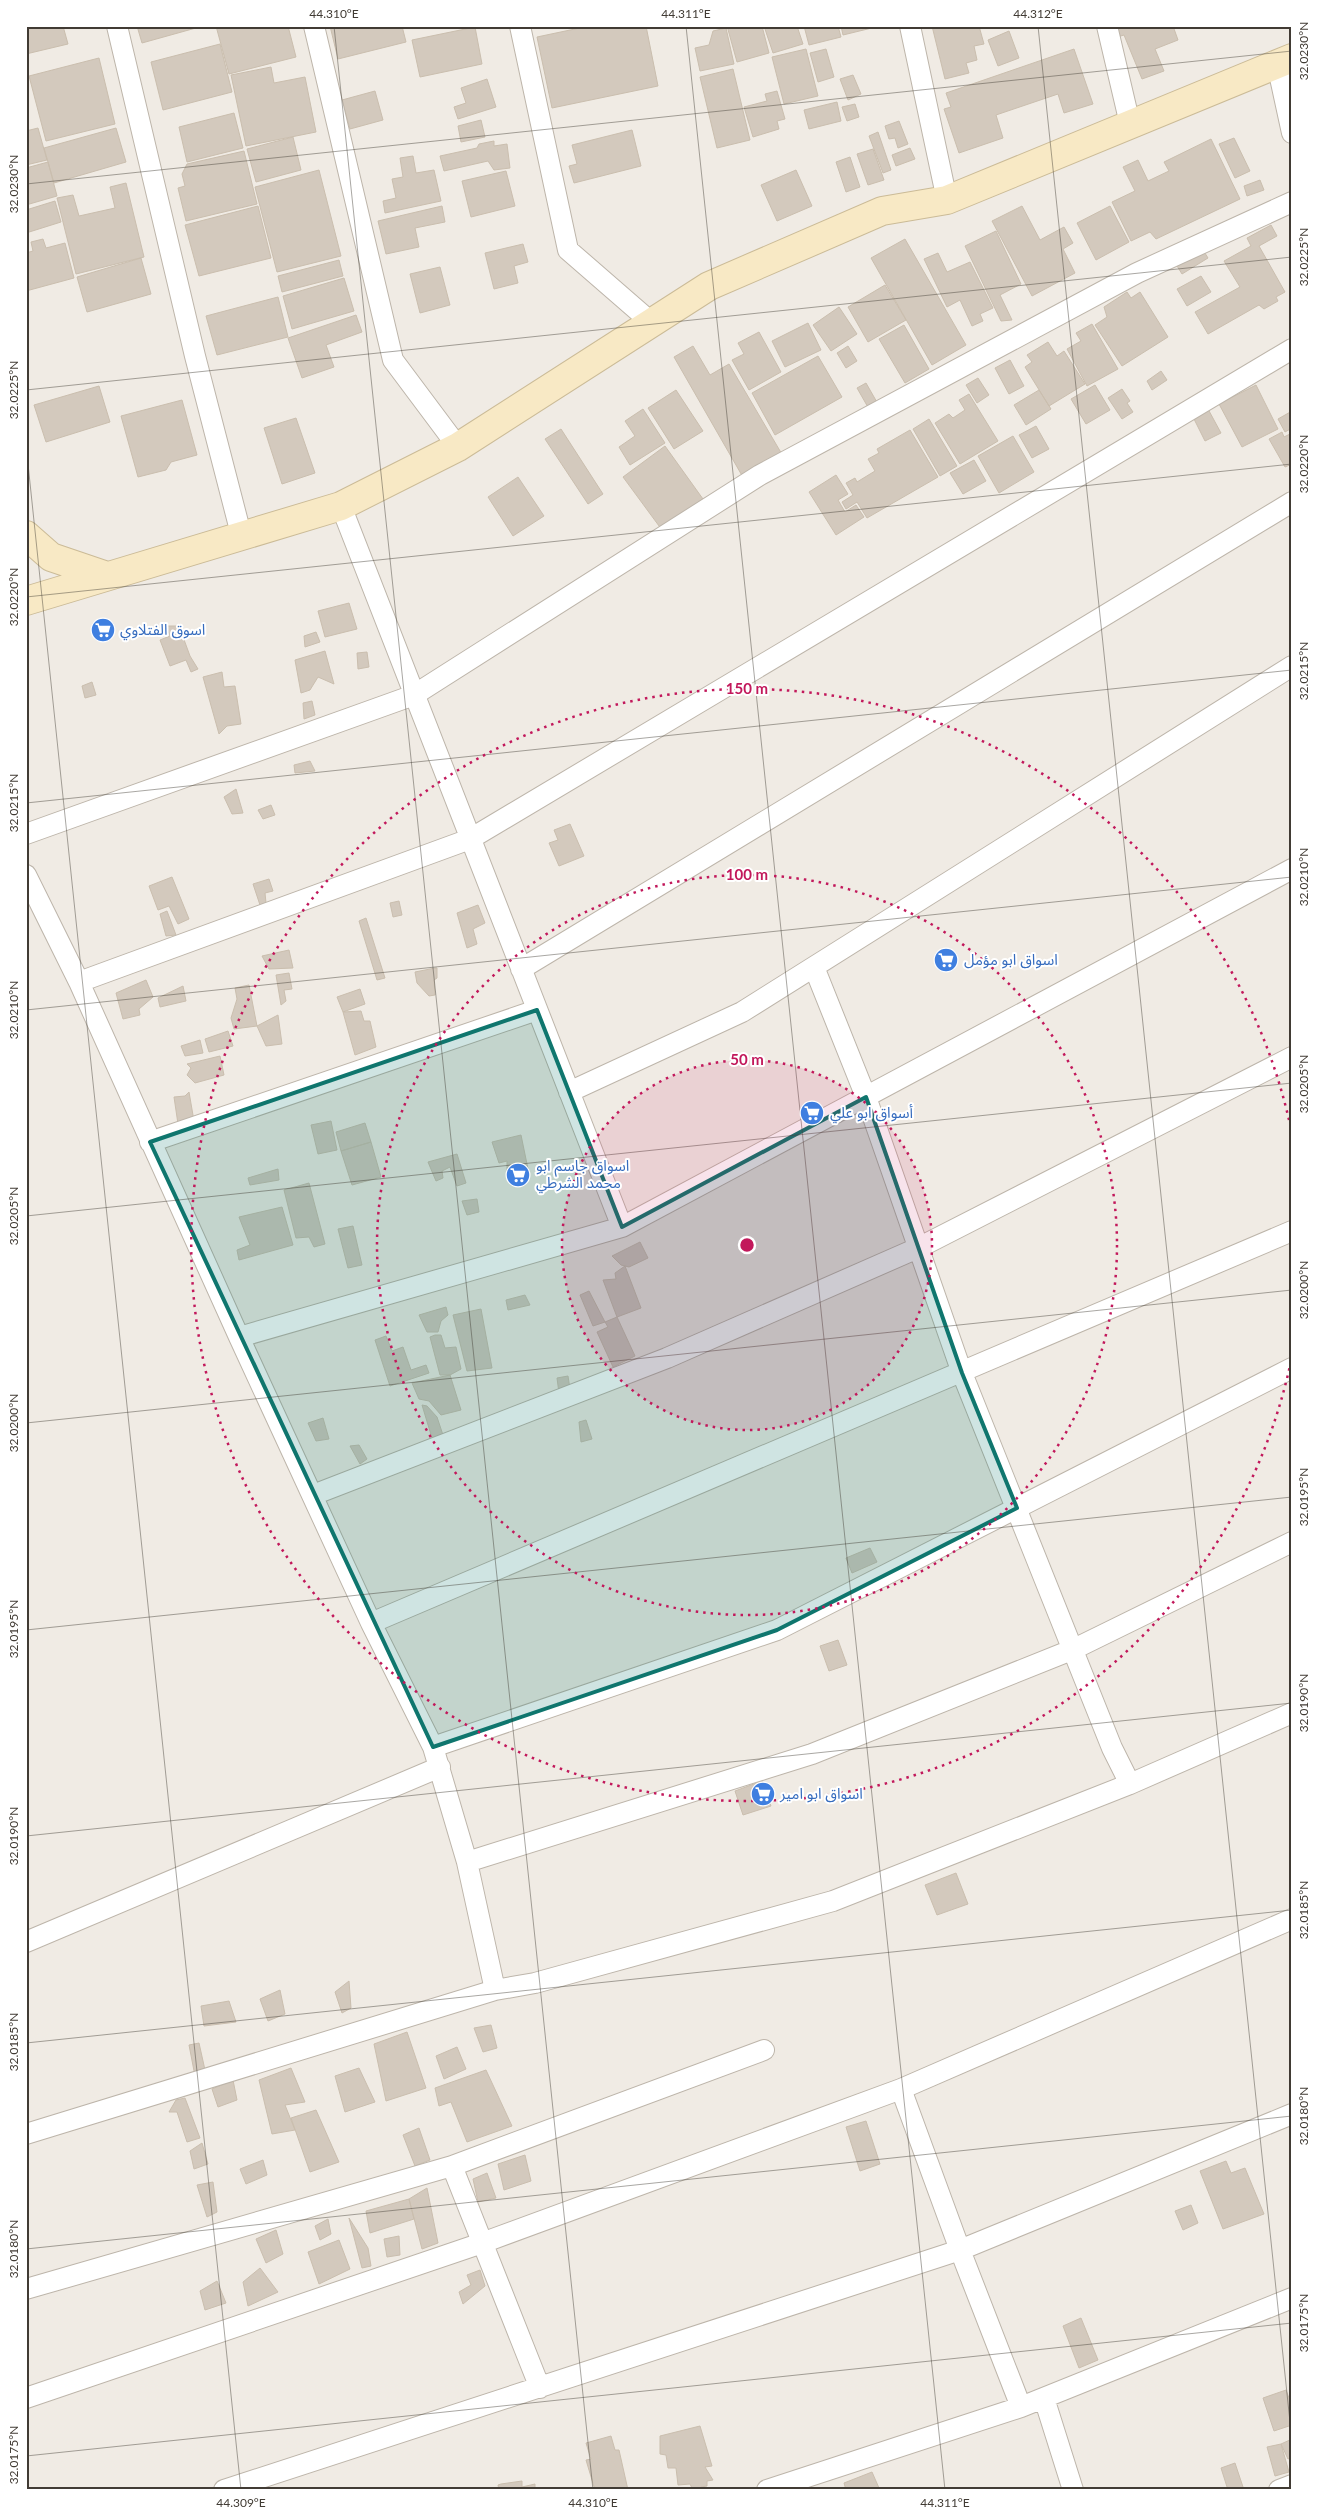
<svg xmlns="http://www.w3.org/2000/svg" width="1318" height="2516" viewBox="0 0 1318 2516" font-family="Lato,'Noto Sans Arabic',sans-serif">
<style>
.building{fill:#d3c9bd;stroke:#cabeae}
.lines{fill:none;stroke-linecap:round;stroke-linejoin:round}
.street-casing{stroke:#bdb5aa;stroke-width:22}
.secondary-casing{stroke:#cbbb97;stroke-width:30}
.street{stroke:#fff;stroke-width:20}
.secondary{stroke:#f8e9c5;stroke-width:28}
.marked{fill:#0f766e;fill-opacity:0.2;stroke:#0f766e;stroke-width:4;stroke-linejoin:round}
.ticks{fill:none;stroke:#413b34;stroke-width:1;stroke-opacity:0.45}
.ring{fill:none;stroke:#c2185b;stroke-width:2.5;stroke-dasharray:2.5 5}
.labels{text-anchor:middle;stroke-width:4;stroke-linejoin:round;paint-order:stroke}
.shop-label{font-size:15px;fill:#366cbe;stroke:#fff;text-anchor:start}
.centre{fill:#c2185b;stroke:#fff;stroke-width:2.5}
.ring-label{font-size:15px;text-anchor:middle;font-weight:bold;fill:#c2185b;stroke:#fff;stroke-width:4;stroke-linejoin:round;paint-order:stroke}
.neatline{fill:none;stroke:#413b34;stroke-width:2}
.ticks-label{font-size:12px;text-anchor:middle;fill:#413b34}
</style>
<rect width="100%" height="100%" fill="#f0ebe4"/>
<path class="building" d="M26 26H63L68 44 26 54Z
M137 26H203L142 43Z
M216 26H288L296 57 229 74Z
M330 26H402L406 42 338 59Z
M589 26H646L658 86 552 108 537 37Z
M727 26H762L769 53 737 62Z
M764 26H797L803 44 773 53Z
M804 26H838L841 37 809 45Z
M841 26H880L843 35Z
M932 26H979L984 44 974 46 977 60 966 63 969 73 945 79Z
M1110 26H1173L1178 40 1155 49 1164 71 1142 79 1124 35 1114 38Z
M475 27 482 64 420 77 412 40Z
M726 28 734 64 700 71 695 48 709 45 713 31Z
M1009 31 1019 58 998 66 988 40Z
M220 44 232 92 163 110 151 62Z
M806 49 818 96 784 104 772 57Z
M826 49 834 77 818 82 810 53Z
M1074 49 1093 104 1064 113 1058 94 996 115 1003 138 959 153 944 109 951 107 946 93Z
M99 58 115 124 46 141 29 76Z
M271 67 274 83 305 77 316 132 246 146 231 75Z
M733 69 750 140 717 148 700 77Z
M853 75 861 94 848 100 840 79Z
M487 79 496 107 458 119 454 107 466 103 461 88Z
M375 91 383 120 350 129 342 100Z
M777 91 785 119 777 121 779 129 753 137 744 107 767 101 765 94Z
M837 102 841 121 809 129 804 110Z
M855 104 859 117 847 121 842 107Z
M234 113 243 148 187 162 179 127Z
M481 120 485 137 461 142 458 126Z
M899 121 908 144 898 148 895 138 889 139 885 126Z
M38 128 47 160 26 165V131Z
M116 128 126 162 54 183 44 148Z
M632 130 641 166 574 183 569 166 577 164 572 145Z
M878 132 891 170 883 173 869 136Z
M293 137 301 170 256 182 247 149Z
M1234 138 1250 171 1235 178 1219 144Z
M1211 139 1240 199 1156 239 1150 232 1131 241 1112 202 1135 191 1123 167 1138 160 1148 181 1169 171 1164 162Z
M494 141V146L507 144 510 168 494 170 488 161 444 171 440 156 477 148 479 144Z
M910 148 915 159 896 166 892 155Z
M873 149 884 180 868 185 857 154Z
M244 151 257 204 186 221 178 188 185 186 182 174 187 164Z
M413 156 416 173 434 170 441 201 385 213 383 201 396 198 392 179 403 177 400 158Z
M850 157 860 187 846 192 836 162Z
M48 162 57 196 26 205V168Z
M319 170 341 256 277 272 255 187Z
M796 170 812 206 777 221 761 185Z
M506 171 515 206 471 217 462 181Z
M1260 180 1264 190 1247 196 1244 186Z
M126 183 144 257 76 274 57 198 73 195 79 216 115 208 110 187Z
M55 201 61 222 26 233V210Z
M258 206 271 258 199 276 185 225Z
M442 206 445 222 415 228 419 247 386 254 378 221Z
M1022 206 1040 240 1064 227 1073 243 1063 249 1075 273 1032 296 992 221Z
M1110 206 1129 242 1096 260 1077 223Z
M1271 225 1277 236 1259 246 1285 292 1276 297 1278 301 1264 309 1259 305 1208 334 1195 312 1240 287 1224 261 1251 246 1247 238Z
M996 231 1021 284 1000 295 1012 320 1001 321 965 246Z
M43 239 46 248 65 243 74 278 26 291V253L33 251 31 242Z
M905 239 966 345 932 365 871 258Z
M523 244 528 262 514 266 518 283 494 289 485 253Z
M1200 245 1208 258 1182 274 1174 261Z
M938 253 947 272 970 262 993 308 980 314 983 321 972 326 960 300 947 307 924 259Z
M141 258 151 294 87 312 77 277Z
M339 260 343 276 282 292 278 276Z
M440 267 450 305 420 313 410 274Z
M1201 276 1211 292 1187 306 1177 289Z
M344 278 354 311 292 329 283 296Z
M885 285 906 320 868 342 848 307Z
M1127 292 1131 298 1140 292 1168 337 1122 366 1095 325 1107 317 1104 307Z
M278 297 288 337 217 355 206 316Z
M839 307 857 334 831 351 813 325Z
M356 315 362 332 326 345 334 367 302 378 288 338Z
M808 323 821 350 785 367 772 341Z
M1092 324 1118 369 1087 386 1067 349 1081 341 1076 333Z
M904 325 929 369 905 383 879 339Z
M759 332 781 372 749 390 732 360 744 354 738 343Z
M1048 342 1057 356 1064 351 1085 384 1049 406 1025 367 1032 362 1027 355Z
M693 346 710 375 729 364 783 456 744 479 674 357Z
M848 346 857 361 846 368 837 353Z
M818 356 842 397 775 435 752 393Z
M1010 360 1024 386 1009 394 995 368Z
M1161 371 1167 380 1152 390 1147 381Z
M978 378 989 395 977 403 966 385Z
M866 383 878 404 869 409 857 388Z
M1095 385 1110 410 1086 424 1071 399Z
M1256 385 1278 429 1242 447 1219 404Z
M99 386 110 422 46 442 34 405Z
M1122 389 1130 401 1127 403 1133 412 1122 419 1108 398Z
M676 390 703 431 674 449 648 408Z
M1039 390 1051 409 1026 425 1014 405Z
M969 394 998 441 960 464 935 423 949 414 953 418 965 410 959 400Z
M182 400 197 455 171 462 166 470 138 477 121 416Z
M643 409 665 443 630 465 619 447 635 436 625 421Z
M1208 409 1221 433 1205 441 1193 417Z
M1292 411V428L1285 432 1278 419Z
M296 418 315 473 282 484 264 428Z
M929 419 957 466 940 476 913 429Z
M1036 426 1049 449 1032 458 1019 435Z
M561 429 603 494 588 504 545 439Z
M910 430 938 477 867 518 857 502 846 509 842 502 853 495 846 483 855 478 857 482 875 471 868 459 879 453 877 449Z
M1282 432 1284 437 1292 433V464L1285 467 1269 439Z
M1013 436 1034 472 999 493 978 456Z
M665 446 703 499 662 530 623 477Z
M974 460 986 481 963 494 950 473Z
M836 475 848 494 838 500 845 512 856 505 864 517 836 535 809 492Z
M518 477 544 516 513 536 488 497Z
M349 603 357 629 325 637 318 611Z
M166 626H179L190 656 198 669 191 672 186 660 170 666 160 640 170 636Z
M316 632 320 642 305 647 304 636Z
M325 651 334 684 318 677 310 690 301 693 295 660Z
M367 652 369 667 358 669 357 653Z
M222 672 224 687 235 686 241 724 227 726 219 734 203 677Z
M92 682 96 695 85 698 82 686Z
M312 701 315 715 304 719 303 703Z
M310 761 315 771 295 773 294 765Z
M236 789 243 813 232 814 224 797Z
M271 805 275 815 263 819 258 810Z
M570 824 584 856 559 866 549 843 558 840 554 830Z
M172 877 189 919 178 924 169 906 158 910 149 886Z
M269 879 273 891 265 893 266 903 260 905 253 884Z
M399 901 402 915 393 917 390 903Z
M478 905 485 923 473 929 477 944 467 948 457 913Z
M167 911 176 935 166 936 160 914Z
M366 918 385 978 377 980 359 921Z
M289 950 293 968 269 969 262 956Z
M435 968H437V978L434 980 435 995 429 996 417 983 415 972Z
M289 973 292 989 284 990 286 1001 281 1005 276 975Z
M146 980 153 997 139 1009 140 1015 123 1019 116 993Z
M249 985 257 1026 234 1029 231 1018 237 999 235 988Z
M183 986 186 1001 160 1007 158 998Z
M360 989 365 1004 343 1012 337 997Z
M361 1011 364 1021H370L376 1047 355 1055 343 1012Z
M278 1015 282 1044 266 1046 257 1026Z
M228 1031 233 1046 209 1052 205 1039Z
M200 1040 203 1053 185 1056 181 1046Z
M220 1056 224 1075 195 1083 187 1075 191 1068 187 1064Z
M189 1092 194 1121 178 1124 174 1097 185 1096Z
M331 1121 337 1150 318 1154 311 1125Z
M365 1123 371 1142 341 1151 336 1132Z
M521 1135 528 1169 507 1171V1161L499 1163 492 1142Z
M371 1142 381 1177 352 1185 341 1151Z
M457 1154 466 1183 457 1186 450 1167 442 1171 443 1178 436 1181 428 1162Z
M278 1169 279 1180 250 1185 248 1178Z
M309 1183 325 1244 314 1247 309 1237 296 1238 284 1190Z
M477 1199 479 1212 467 1215 462 1201Z
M282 1207 293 1245 239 1260 237 1250 250 1245 239 1217Z
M353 1226 362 1265 348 1268 338 1229Z
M640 1242 648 1258 629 1267 621 1265 612 1256Z
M625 1266 641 1308 617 1317 603 1280 616 1279 615 1273Z
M589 1291 605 1322 593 1326 580 1295Z
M525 1295 530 1305 508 1310 506 1300Z
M446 1307 448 1315 441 1321 438 1332H427L419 1315Z
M481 1309 492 1368 467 1371 453 1315Z
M617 1317 635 1356 613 1367 597 1332 608 1327 605 1322Z
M435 1335H441L445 1348 456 1347 461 1369 450 1375H440L430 1337Z
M386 1336 392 1351 403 1347 411 1370 426 1365 429 1373 390 1386 375 1340Z
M450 1375 461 1410 441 1415 429 1401 419 1399 412 1383Z
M568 1376 570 1389 559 1393 557 1378Z
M422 1405 427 1406 437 1417 443 1435 432 1438Z
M323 1418 329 1439 316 1441 308 1423Z
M586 1420 592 1439 581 1442 579 1422Z
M359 1445 367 1459 360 1464 350 1446Z
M870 1548 877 1562 852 1573 846 1558Z
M838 1640 847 1665 829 1671 820 1646Z
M762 1781 771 1806 743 1815 735 1791Z
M956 1873 968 1904 937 1915 925 1885Z
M349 1981 351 2008 342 2013 335 1992Z
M280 1990 285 2014 268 2021 260 1999Z
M229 2001 236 2022 204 2026 201 2006Z
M491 2025 497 2048 483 2052 474 2028Z
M407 2032 426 2088 386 2101 374 2044Z
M199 2043 205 2070 195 2076 189 2045Z
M457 2047 466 2069 444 2079 436 2056Z
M291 2068 305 2102 285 2105 295 2130 272 2134 259 2080Z
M359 2068 375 2102 345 2112 335 2076Z
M486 2070 512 2126 467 2142 451 2102 439 2106 435 2088Z
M233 2080 237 2100 218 2107 212 2089Z
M185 2098 200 2138 187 2142 177 2112H169L176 2100Z
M316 2110 339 2162 310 2172 291 2118Z
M866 2121 880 2164 860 2171 846 2127Z
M419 2128 430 2160 415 2166 403 2135Z
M202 2143 208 2164 194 2169 190 2151Z
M525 2155 531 2181 504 2190 498 2164Z
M263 2160 267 2175 246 2184 240 2169Z
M1226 2161 1231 2173 1245 2168 1264 2214 1223 2229 1200 2171Z
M487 2173 496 2198 478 2202 473 2179Z
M213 2182 217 2212 207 2217 197 2185Z
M427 2188 438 2243 422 2249 409 2199Z
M409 2199 414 2219 370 2233 366 2211Z
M1191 2205 1198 2223 1183 2230 1175 2211Z
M349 2218 368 2248 371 2266 362 2268Z
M328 2219 331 2234 320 2240 315 2226Z
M276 2230 283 2254 266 2263 256 2239Z
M399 2236 400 2255 387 2257 384 2239Z
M339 2240 350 2269 319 2284 308 2252Z
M260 2268 278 2292 248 2306 243 2282Z
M480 2270 485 2286 463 2304 459 2292 471 2285 467 2275Z
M217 2281 226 2303 205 2310 200 2291Z
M1081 2318 1098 2360 1079 2368 1063 2326Z
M1286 2390 1292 2406V2425L1274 2431 1263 2398Z
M700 2426 712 2466 705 2467 713 2480 707 2481V2486L701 2487 703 2490H693L690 2484 678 2485 676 2468H668L666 2455 660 2454V2436Z
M611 2436 615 2450H619L628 2490H595L586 2460 591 2459 586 2443Z
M1292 2439V2457L1288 2459 1281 2444Z
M1281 2444 1289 2472 1275 2476 1267 2447Z
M1235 2463 1244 2490H1228L1221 2468Z
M872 2472 879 2488 846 2490 844 2483Z
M522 2481V2487L535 2484V2490H499L498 2485 501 2484Z"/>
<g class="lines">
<g class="street-casing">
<path id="street" d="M117 26 195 356 241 534
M314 26 393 360 458 447
M520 26 568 250 652 323
M910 26 947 200
M1107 26 1130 124
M1277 64 1292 133
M341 506 622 1227 1292 869
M26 834 414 695 760 475 1137 273 1292 202
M26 875 79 982 239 1337 371 1623 433 1747 467 1862 495 1990
M814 967 866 1097 962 1373 1112 1748 1130 1784 1292 1713
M521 969 1292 502
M79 982 470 839 1292 349
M569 1092 742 1012 1292 666
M150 1142 537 1010
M239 1337 622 1227
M313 1495 667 1358 920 1247 1292 1057
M371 1623 1292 1231
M433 1747 777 1630 1292 1368
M467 1862 812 1754 1074 1649 1292 1542
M26 1942 440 1767
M901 2089 960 2250 1021 2407
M26 2134 495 1990 535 1983 833 1901 1130 1784
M452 2166 540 2388
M26 2289 452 2166 764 2050
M26 2398 482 2243 901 2089 1292 1919
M1044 2398 1073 2490
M224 2490 960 2250 1292 2114
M767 2490 1021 2407 1292 2298
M1279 2490 1292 2485"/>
</g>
<g class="secondary-casing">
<path id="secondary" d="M26 535 51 557 104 575
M26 601 341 506 458 447 709 286 882 211 947 200 1292 58"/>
</g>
<use href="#street" class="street"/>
<use href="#secondary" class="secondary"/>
</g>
<path class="marked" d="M537 1010 622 1227 866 1097 962 1373 1017 1508 777 1630 433 1747 150 1142Z"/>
<path class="ticks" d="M334 26 593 2490M686 26 945 2490M1038 26 1292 2441M26 184 1292 51M26 390 1292 257M26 445 241 2490M26 597 1292 464M26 803 1292 670M26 1010 1292 877M26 1216 1292 1083M26 1423 1292 1290M26 1630 1292 1497M26 1836 1292 1703M26 2043 1292 1910M26 2249 1292 2116M26 2456 1292 2323"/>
<circle cx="747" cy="1245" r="185" fill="#c2185b" fill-opacity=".12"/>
<g class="ring">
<circle cx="747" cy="1245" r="185"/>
<circle cx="747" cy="1245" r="370"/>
<path d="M1291 1361A556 556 0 1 1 1291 1129"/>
</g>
<defs>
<g id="supermarket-disc" transform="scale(1.25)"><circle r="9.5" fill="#3f7fe0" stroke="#fff"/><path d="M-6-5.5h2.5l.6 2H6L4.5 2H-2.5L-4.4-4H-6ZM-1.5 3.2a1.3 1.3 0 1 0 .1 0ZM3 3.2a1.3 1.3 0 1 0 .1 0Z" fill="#fff"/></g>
</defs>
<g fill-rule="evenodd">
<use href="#supermarket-disc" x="103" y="630"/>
<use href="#supermarket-disc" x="946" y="960"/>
<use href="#supermarket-disc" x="812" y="1113"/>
<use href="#supermarket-disc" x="518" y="1175"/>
<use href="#supermarket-disc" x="763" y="1794"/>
</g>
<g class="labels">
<g class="shop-label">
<text x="120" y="635">اسوق الفتلاوي</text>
<text x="964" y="965">اسواق ابو مؤمل</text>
<text x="830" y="1118">أسواق ابو علي</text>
<text x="536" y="1171">اسواق جاسم ابو<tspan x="536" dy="17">محمد الشرطي</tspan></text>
<text x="780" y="1799">اسواق ابو امير</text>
</g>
</g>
<circle cx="747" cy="1245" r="8" class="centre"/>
<g class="ring-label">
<text x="747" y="694">150 m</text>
<text x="747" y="880">100 m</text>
<text x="747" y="1065">50 m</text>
</g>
<rect width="1318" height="2516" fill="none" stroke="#ffffff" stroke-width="55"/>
<rect x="28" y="28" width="1262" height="2460" class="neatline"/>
<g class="ticks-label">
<text x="334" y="18">44.310°E</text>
<text x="686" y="18">44.311°E</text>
<text x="1038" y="18">44.312°E</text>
<text transform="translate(1304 51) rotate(-90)" y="4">32.0230°N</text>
<text transform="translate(14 184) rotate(-90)" y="4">32.0230°N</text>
<text transform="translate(1304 257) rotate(-90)" y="4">32.0225°N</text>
<text transform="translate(14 390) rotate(-90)" y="4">32.0225°N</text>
<text transform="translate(1304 464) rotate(-90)" y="4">32.0220°N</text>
<text transform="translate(14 597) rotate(-90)" y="4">32.0220°N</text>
<text transform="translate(1304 671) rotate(-90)" y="4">32.0215°N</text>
<text transform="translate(14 803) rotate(-90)" y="4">32.0215°N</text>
<text transform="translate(1304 877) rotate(-90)" y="4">32.0210°N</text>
<text transform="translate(14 1010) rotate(-90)" y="4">32.0210°N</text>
<text transform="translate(1304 1084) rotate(-90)" y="4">32.0205°N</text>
<text transform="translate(14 1216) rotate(-90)" y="4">32.0205°N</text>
<text transform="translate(1304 1290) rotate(-90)" y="4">32.0200°N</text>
<text transform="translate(14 1423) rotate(-90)" y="4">32.0200°N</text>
<text transform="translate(1304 1497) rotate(-90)" y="4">32.0195°N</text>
<text transform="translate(14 1629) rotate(-90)" y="4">32.0195°N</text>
<text transform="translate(1304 1703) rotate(-90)" y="4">32.0190°N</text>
<text transform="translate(14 1836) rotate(-90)" y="4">32.0190°N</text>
<text transform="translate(1304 1910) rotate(-90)" y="4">32.0185°N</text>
<text transform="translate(14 2042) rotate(-90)" y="4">32.0185°N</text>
<text transform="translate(1304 2116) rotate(-90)" y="4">32.0180°N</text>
<text transform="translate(14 2249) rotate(-90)" y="4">32.0180°N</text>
<text transform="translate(1304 2323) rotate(-90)" y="4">32.0175°N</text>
<text transform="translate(14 2455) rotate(-90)" y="4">32.0175°N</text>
<text x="241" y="2507">44.309°E</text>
<text x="593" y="2507">44.310°E</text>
<text x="945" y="2507">44.311°E</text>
</g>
</svg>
